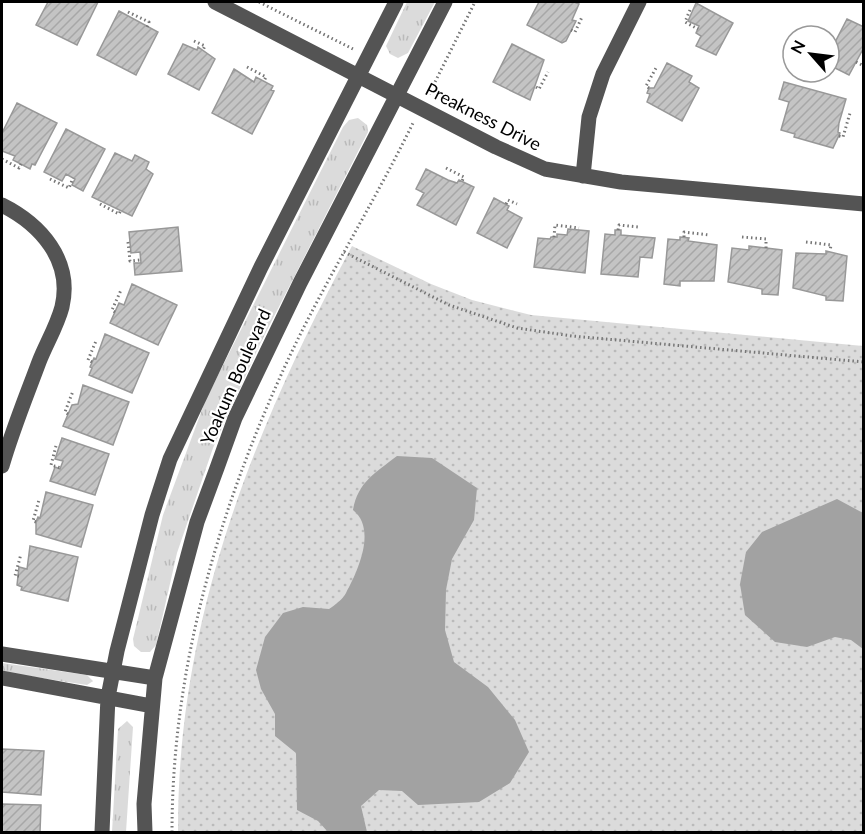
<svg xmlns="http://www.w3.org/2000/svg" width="865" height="834" viewBox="0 0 865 834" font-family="Lato,sans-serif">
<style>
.grass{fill:url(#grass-tufts)}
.park{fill:url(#park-dots)}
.water{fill:#a2a2a2}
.building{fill:url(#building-hatch);stroke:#989898;stroke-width:1.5}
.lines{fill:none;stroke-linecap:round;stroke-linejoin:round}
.path{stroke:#767676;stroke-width:3;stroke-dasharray:1.5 3;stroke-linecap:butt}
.minor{stroke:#545454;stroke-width:15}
.labels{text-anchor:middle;stroke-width:4.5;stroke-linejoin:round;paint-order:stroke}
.street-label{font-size:18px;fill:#000;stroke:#fff}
</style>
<defs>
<pattern id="grass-tufts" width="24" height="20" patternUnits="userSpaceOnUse" patternTransform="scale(1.5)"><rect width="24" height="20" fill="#dbdbdb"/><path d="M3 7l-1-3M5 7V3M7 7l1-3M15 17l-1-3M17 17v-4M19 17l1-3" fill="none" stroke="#bababa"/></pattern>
<pattern id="park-dots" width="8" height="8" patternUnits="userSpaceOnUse" patternTransform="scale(1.5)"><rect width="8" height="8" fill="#dbdbdb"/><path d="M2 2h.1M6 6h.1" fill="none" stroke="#bababa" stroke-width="1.8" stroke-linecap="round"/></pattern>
<pattern id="building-hatch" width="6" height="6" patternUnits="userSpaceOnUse" patternTransform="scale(1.5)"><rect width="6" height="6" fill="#c4c4c4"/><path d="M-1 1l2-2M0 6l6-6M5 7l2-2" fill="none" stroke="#a7a7a7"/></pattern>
</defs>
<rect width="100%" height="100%" fill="#fff"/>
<path class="grass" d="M407 2H435L408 53 398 58 390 54 386 46Z
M358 118 367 125 368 132 260 344 213 448 177 553 156 645 150 652H141L134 646 133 639 163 515 206 399 343 127 349 120Z
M2 663 87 675 93 681 87 685 2 672Z
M127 721 133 727 126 832H112L118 729Z"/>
<path class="park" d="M352 246 431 284 472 300 531 315 863 346V832H178C177 620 253 431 352 246Z"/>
<path class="water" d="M397 456 432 458 477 488 474 520 452 559 446 590 445 630 454 662 488 687 515 720 529 752 510 783 479 802 418 805 402 791 379 790 361 806 367 832H328L318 821 297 810 296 753 275 736V714L261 689 256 670 265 637 283 613 303 607 329 609C335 605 343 599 346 593 358 571 377 529 353 510 358 482 375 473 397 456Z
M837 499 863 513V649L851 640 835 637 807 647 775 642 745 615 740 584 746 552 762 532Z"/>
<path class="building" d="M48 2H98L77 45 36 25Z
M539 2H574L579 4 572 20 576 21 566 41 562 43 527 25Z
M696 3 733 23 716 55 696 46 701 36 696 33 699 26 688 21Z
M119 11 158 32 136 75 97 55Z
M847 19 864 27V52L862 51 849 75 829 65V54Z
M183 44 197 50 198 47 215 59 199 90 168 74Z
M512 44 544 60 530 100 493 82Z
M667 63 692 76 689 82 699 88 682 121 647 102 650 94 647 93 649 88H654Z
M234 69 254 82 256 77 273 86 271 90 274 91 252 134 212 113Z
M784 82 846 99 839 123 838 132 840 133 833 148 794 137 795 134 781 130 789 102 779 99Z
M17 103 57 123 35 165 32 164 30 169 13 160 15 156 2 151V133Z
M66 129 105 149 83 191 72 185 75 179 66 174 62 181 44 172Z
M115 153 132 161 135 155 149 162 146 169 153 174 132 216 92 197Z
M426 169 448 180 457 183 459 180 474 187 456 225 417 205 424 193 416 189Z
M494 198 509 206 507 210 522 218 507 248 477 233Z
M178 227 182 271 135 275 134 263H141L140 252 131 253 129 232Z
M568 229 589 231 585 273 534 267 538 238 550 239 551 237H557V234L567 235Z
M615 230H621V235L655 238 652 258 640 257 638 277 601 274 605 234 615 235Z
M680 237 689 238 688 241 717 245 714 281H680V286L664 284 668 239 680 240Z
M749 246 782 250 778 295 762 294V289L728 282 732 248 749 250Z
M826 251 847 256 843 301 826 300V296L793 288 796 253 826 254Z
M132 284 177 305 158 345 110 323 119 303 124 305Z
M105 334 149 353 132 393 89 375 92 368 90 367 94 358 96 359Z
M83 385 129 402 113 445 63 426 72 405 78 404Z
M62 438 109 454 95 495 50 481 55 467 60 469 63 461 55 459Z
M46 492 93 505 81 547 36 534V522L38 517 40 518Z
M30 546 78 557 68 601 21 590 22 587 17 585 19 567 27 569Z
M2 749 44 751 41 795 2 792Z
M2 804 41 805 40 832H2Z"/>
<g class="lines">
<path class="path" d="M259 2 353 49
M690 10 685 22 698 29
M128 12 149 22 147 27
M571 30 575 32 582 17
M194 41 205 46 203 50
M856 62 864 66
M247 67 266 77 264 81
M536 87 539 89 548 72
M649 88 646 86 656 68
M429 94 475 2
M839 136 843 137 850 113
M2 159 19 168 21 164
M446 168 464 177 462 181
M50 179 69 188 73 178
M100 204 119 214 121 210
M506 204 508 200 517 204
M618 230 619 225 638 227
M554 237 555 225 579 228
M684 237V232L709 235
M742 237 766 239V248
M128 242 130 261 140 260
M806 242 831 245 830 251
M344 252 449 305 517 328 572 336 864 362
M115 312 112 310 121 290
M92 362 88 360 96 341
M68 414 65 412 73 391
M56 446 51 465 61 468
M36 522 33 521 39 500
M19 576H15L21 554
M172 832C172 669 218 512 286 364 324 282 373 205 413 123"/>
<path class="minor" d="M215 2 496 147 545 169 621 182 864 204
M583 176 589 117 603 74 639 2
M2 205C40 224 73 260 62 307 57 326 46 344 39 362 26 397 12 431 2 466
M2 654 155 678
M2 678 152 706
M102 832 108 697 117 651 152 515 170 459 261 267 396 2
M145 832 144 804 155 678 197 522 217 468 235 418 300 283 445 2"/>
</g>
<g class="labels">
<g class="street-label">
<text transform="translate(483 117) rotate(27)" y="6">Preakness Drive</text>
<text transform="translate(236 377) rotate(-66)" y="6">Yoakum Boulevard</text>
</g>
</g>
<rect width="865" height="834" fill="none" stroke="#000000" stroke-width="6"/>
<g transform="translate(811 54) rotate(298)"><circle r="28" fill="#ffffff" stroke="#999999" stroke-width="1.5"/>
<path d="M0-4.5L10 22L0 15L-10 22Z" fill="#000000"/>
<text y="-9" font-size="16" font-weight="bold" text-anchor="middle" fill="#000000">N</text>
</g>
</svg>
